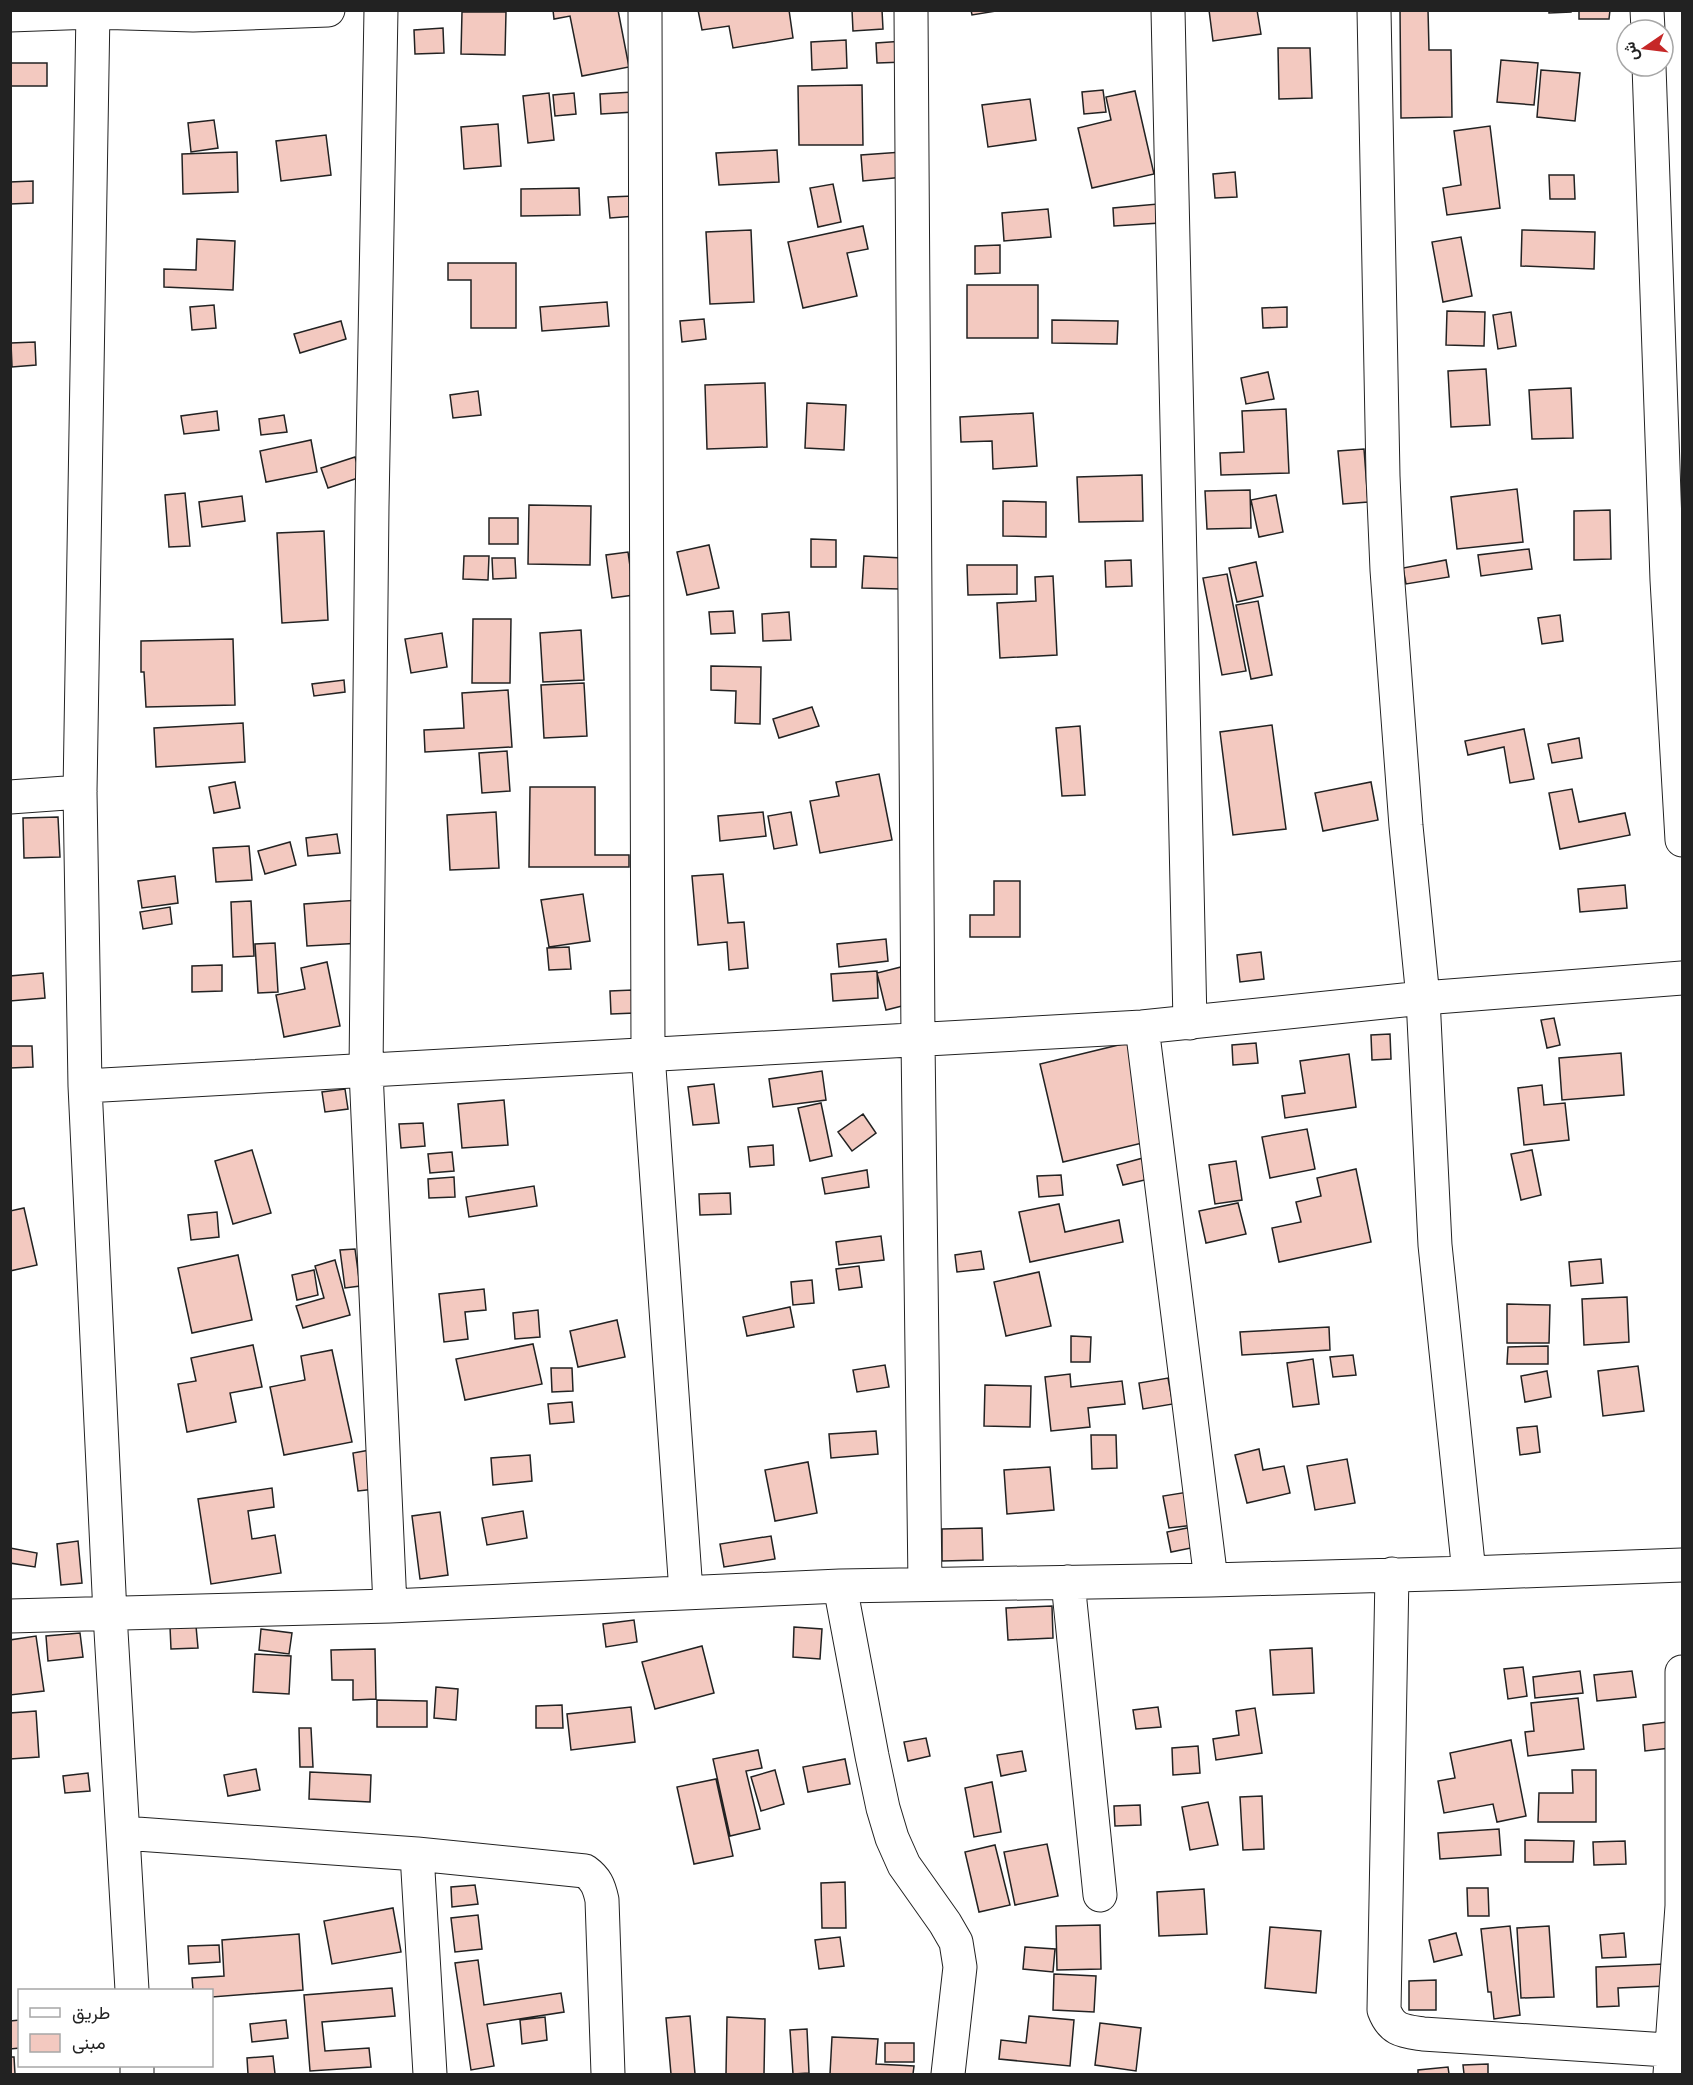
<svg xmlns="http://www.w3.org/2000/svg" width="1693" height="2085" viewBox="0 0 1693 2085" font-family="'DM Sans',Vazirmatn,sans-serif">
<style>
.building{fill:#f3c9c0;stroke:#222;stroke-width:1.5}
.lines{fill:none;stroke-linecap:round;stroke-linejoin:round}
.minor-casing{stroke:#222;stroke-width:35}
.minor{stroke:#fff;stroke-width:33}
</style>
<rect width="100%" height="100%" fill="#fff"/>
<path class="building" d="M553 10H618L629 67 582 76 570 16 554 19Z
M698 10H789L793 38 733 48 729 26 702 30Z
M852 10H882L883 29 853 31Z
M971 10H1002L972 15Z
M1209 10H1257L1261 34 1213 41Z
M1400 10H1428L1429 50H1451L1452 117 1401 118Z
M1549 10H1571V12L1549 13Z
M1579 10H1610L1609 19H1579Z
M462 12H506L505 55 461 54Z
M443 28 444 53 415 54 414 30Z
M846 40 847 68 812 70 811 42Z
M904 41 905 62 877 63 876 43Z
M1278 48H1310L1312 98 1279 99Z
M1501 60 1538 63 1534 105 1497 102Z
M10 63H47V86H10Z
M1541 70 1580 73 1575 121 1537 117Z
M862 85 863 145H799L798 86Z
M1103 90 1106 112 1084 114 1082 92Z
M1135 91 1154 174 1092 188 1078 128 1111 120 1106 97Z
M633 92 634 112 601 114 600 94Z
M549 93 554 140 528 143 523 96Z
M574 93 576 114 555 116 553 95Z
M1030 99 1036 140 988 147 982 105Z
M214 120 218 148 191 152 188 123Z
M498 124 501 166 464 169 461 127Z
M1490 126 1500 208 1447 215 1443 188 1461 185 1454 131Z
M326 135 331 175 281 181 276 141Z
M777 150 779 182 719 185 716 153Z
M237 152 238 192 183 194 182 154Z
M902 152 904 177 863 181 861 155Z
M1235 172 1237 197 1215 198 1213 174Z
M1549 175H1574L1575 199H1550Z
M33 181V203L10 204V182Z
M833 184 841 222 818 227 810 188Z
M579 188 580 215 521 216V189Z
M634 196 636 216 610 218 608 197Z
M1158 204 1160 223 1114 226 1113 208Z
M1048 209 1051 237 1004 241 1002 213Z
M863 226 868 249 847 253 857 296 803 308 788 242Z
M751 230 754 302 710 304 706 232Z
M1522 230 1595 232 1594 269 1521 266Z
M1461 237 1472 296 1443 302 1432 242Z
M197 239 235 241 233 290 164 287V269L196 270Z
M1000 245V273L975 274V246Z
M448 263H516V328H471V280H448Z
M967 285H1038V338H967Z
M607 302 609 326 542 331 540 307Z
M214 305 216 328 192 330 190 307Z
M1287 307V327L1263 328 1262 308Z
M1447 311 1485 312 1484 346 1446 345Z
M1511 312 1516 346 1498 349 1493 315Z
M704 319 706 339 682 342 680 321Z
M1052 320 1118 321 1117 344 1052 343Z
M341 321 346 339 300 353 294 334Z
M35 342 36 365 12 367 11 343Z
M1486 369 1490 425 1451 427 1448 371Z
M1268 372 1274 399 1246 404 1241 378Z
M765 383 767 447 707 449 705 385Z
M1571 388 1573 438 1532 439 1529 390Z
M478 391 481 415 453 418 450 395Z
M807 403 846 405 844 450 805 448Z
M1286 409 1289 473 1221 475 1220 453 1244 452 1242 411Z
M217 411 219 430 184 434 181 416Z
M1033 413 1037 466 993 469 992 441 961 442 960 417Z
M284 415 287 432 261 435 259 419Z
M311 440 317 472 266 482 260 451Z
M1364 449 1368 502 1343 504 1338 451Z
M355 457 361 477 328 488 321 468Z
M1142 475 1143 521 1079 522 1077 477Z
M1517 489 1523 542 1457 549 1451 497Z
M1250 490 1251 528 1207 529 1205 491Z
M185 493 190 546 169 547 165 495Z
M1276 495 1283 532 1259 537 1251 500Z
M242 496 245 521 202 527 199 502Z
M1003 501 1046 502V537L1003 536Z
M529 505 591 506 590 565 528 564Z
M1610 510 1611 559 1574 560V511Z
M489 518H518V544H489Z
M324 531 328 620 282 623 277 533Z
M811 539 836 540V567H811Z
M709 545 719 588 687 595 677 552Z
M1529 549 1532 569 1481 576 1478 555Z
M628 552 634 595 612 598 606 555Z
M464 556H489L488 580 463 579Z
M864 556 902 558 900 589 862 588Z
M492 558H515L516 578 493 579Z
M1131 560 1132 586 1106 587 1105 561Z
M1446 560 1449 577 1406 584 1403 568Z
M1256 562 1263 596 1237 602 1229 568Z
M967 565H1017V594L968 595Z
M1227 574 1246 671 1222 675 1203 578Z
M1053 576 1057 655 1000 658 997 603 1036 601 1035 577Z
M1258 601 1272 675 1251 679 1236 605Z
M733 611 735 633 711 634 709 612Z
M789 612 791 640 763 641 762 614Z
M1560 615 1563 641 1542 644 1538 618Z
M473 619H511L510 683H472Z
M581 630 584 680 543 682 540 633Z
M442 633 447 667 411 673 405 639Z
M233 639 235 705 146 707 144 672H141V641Z
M711 666 761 667 760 724 735 723 736 691 711 690Z
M344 680 345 692 314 696 312 684Z
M584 683 587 736 544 738 541 685Z
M508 690 512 747 425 752 424 730 464 728 462 693Z
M812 707 819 726 779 738 773 719Z
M243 723 245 762 156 767 154 728Z
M1272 725 1286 829 1233 835 1220 732Z
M1080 726 1085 795 1062 796 1056 728Z
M1524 729 1534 779 1510 783 1504 747 1468 755 1465 741Z
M1579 738 1582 758 1552 763 1548 744Z
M507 751 510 791 482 793 479 753Z
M879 774 892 840 820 853 810 801 839 796 836 782Z
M235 782 240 808 214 813 209 787Z
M1371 782 1378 820 1323 831 1315 793Z
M530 787H595V855H629V867H529Z
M1572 789 1579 822 1625 813 1630 835 1560 849 1549 793Z
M496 812 499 868 450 870 447 815Z
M763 812 766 836 720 841 718 816Z
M791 812 797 845 774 849 768 816Z
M58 817 60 857 24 858 23 818Z
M337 834 340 853 308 856 306 838Z
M290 842 296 865 265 874 258 851Z
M249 846 252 880 216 882 213 848Z
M723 874 728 923 744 922 748 968 729 970 727 942 698 945 692 876Z
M175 876 178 903 142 908 138 881Z
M994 881H1020V937H970V915H994Z
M1625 885 1627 908 1580 912 1578 889Z
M583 894 590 941 549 947 541 900Z
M359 900 363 943 307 946 304 904Z
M251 901 254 956 233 957 231 902Z
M170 907 172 924 143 929 140 912Z
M886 939 888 961 839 967 837 944Z
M275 943 278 992 258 993 255 944Z
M569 947 571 969 549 970 547 948Z
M1261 952 1264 979 1240 982 1237 955Z
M327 962 340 1026 284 1037 276 995 305 989 301 968Z
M222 965V991L192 992V966Z
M901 967 910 1004 886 1010 877 973Z
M877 971 878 998 833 1001 831 974Z
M43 973 45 998 10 1001V976Z
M633 990 635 1013 611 1014 610 991Z
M1554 1018 1560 1045 1547 1048 1541 1020Z
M1390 1034 1391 1059 1372 1060 1371 1035Z
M1135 1041 1159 1139 1063 1162 1040 1064Z
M1256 1043 1258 1063 1233 1065 1232 1045Z
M10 1046H32L33 1067 10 1068Z
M1621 1053 1624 1095 1562 1100 1559 1058Z
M1349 1054 1356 1107 1285 1118 1282 1096 1305 1093 1300 1061Z
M822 1071 826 1100 773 1107 769 1079Z
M714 1084 719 1123 693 1125 688 1087Z
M1542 1085 1544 1105 1565 1103 1569 1140 1524 1145 1518 1088Z
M345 1089 348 1109 325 1112 322 1092Z
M504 1100 508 1145 462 1148 458 1104Z
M821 1103 832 1156 810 1161 798 1108Z
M863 1114 876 1133 852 1151 838 1132Z
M423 1123 425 1146 401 1148 399 1124Z
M1307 1129 1315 1169 1270 1178 1262 1137Z
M773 1145 774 1165 750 1167 748 1147Z
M252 1150 271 1213 233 1224 215 1161Z
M1532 1150 1541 1195 1521 1200 1511 1154Z
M452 1152 454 1171 430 1173 428 1154Z
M1143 1158 1149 1179 1123 1185 1117 1165Z
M1236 1161 1242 1200 1215 1204 1209 1165Z
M1356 1169 1371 1242 1279 1262 1272 1228 1301 1222 1296 1202 1321 1196 1317 1178Z
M867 1170 869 1187 825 1194 822 1178Z
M1061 1175 1063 1195 1039 1197 1037 1176Z
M454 1177 455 1197 429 1198 428 1179Z
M534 1186 537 1206 469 1217 466 1197Z
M730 1193 731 1214 700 1215 699 1194Z
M1238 1203 1246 1234 1206 1243 1199 1211Z
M1059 1204 1065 1232 1119 1220 1123 1242 1030 1262 1019 1212Z
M24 1208 37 1265 10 1271V1211Z
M217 1212 219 1237 191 1240 188 1215Z
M881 1236 884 1260 839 1265 836 1242Z
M355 1249 360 1286 345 1288 340 1250Z
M981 1251 984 1269 957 1272 955 1255Z
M238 1255 252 1320 192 1333 178 1268Z
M1601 1259 1603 1283 1571 1286 1569 1262Z
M335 1260 350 1315 303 1328 296 1306 324 1298 315 1266Z
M859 1266 862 1287 839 1290 836 1269Z
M314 1270 318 1295 297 1300 292 1275Z
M1039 1272 1051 1326 1006 1336 994 1282Z
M812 1280 814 1303 793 1305 791 1282Z
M484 1289 486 1310 465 1312 468 1339 444 1342 439 1294Z
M1627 1297 1629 1342 1584 1345 1582 1299Z
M1507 1304 1550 1305 1549 1343H1507Z
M790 1307 794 1327 747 1336 743 1317Z
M538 1310 540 1337 515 1339 513 1313Z
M617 1320 625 1357 578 1367 570 1331Z
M1329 1327 1330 1350 1242 1355 1240 1332Z
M1071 1336 1091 1337 1090 1362H1071Z
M533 1344 542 1384 465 1400 456 1359Z
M253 1345 262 1387 230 1393 236 1422 187 1432 178 1384 196 1381 191 1358Z
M1548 1346V1364H1507L1508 1347Z
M332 1350 352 1442 284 1455 270 1387 305 1380 301 1356Z
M1353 1355 1356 1375 1333 1377 1330 1357Z
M1313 1359 1319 1404 1293 1407 1287 1363Z
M885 1365 889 1387 857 1392 853 1370Z
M1638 1366 1644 1411 1603 1416 1598 1371Z
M551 1368H572L573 1391 552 1392Z
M1547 1371 1551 1397 1525 1402 1521 1376Z
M1070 1374 1071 1387 1122 1381 1125 1404 1088 1408 1090 1427 1051 1431 1045 1377Z
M1168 1378 1173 1404 1143 1409 1139 1383Z
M985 1385 1031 1386 1030 1427 984 1426Z
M572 1402 574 1422 550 1424 548 1404Z
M1537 1426 1540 1452 1520 1455 1517 1428Z
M876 1431 878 1454 831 1458 829 1434Z
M1091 1435H1116L1117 1468 1092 1469Z
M1259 1449 1263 1470 1284 1466 1290 1493 1247 1503 1235 1455Z
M370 1450 375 1489 358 1491 353 1453Z
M530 1455 532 1481 493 1485 491 1458Z
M1347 1459 1355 1503 1315 1510 1307 1466Z
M808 1462 817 1513 775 1521 765 1470Z
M1050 1467 1054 1510 1007 1514 1004 1470Z
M272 1488 274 1507 248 1511 252 1539 275 1535 281 1573 211 1584 198 1499Z
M1188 1492 1194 1525 1169 1528 1163 1496Z
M523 1511 527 1538 487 1545 482 1518Z
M440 1512 448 1575 420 1579 412 1516Z
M1192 1527 1196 1547 1171 1552 1167 1532Z
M982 1528 983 1560 942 1561V1529Z
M771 1536 775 1559 724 1567 720 1544Z
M78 1541 82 1583 61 1585 57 1544Z
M10 1548 37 1553 35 1567 10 1563Z
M1052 1606 1053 1638 1008 1640 1006 1608Z
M634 1620 637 1642 606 1647 603 1624Z
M196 1626 198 1648 171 1649 170 1627Z
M794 1627 822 1629 820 1659 793 1657Z
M261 1629 292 1633 289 1654 259 1650Z
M80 1633 83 1657 48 1661 46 1636Z
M36 1636 44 1691 10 1695V1640Z
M702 1646 714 1693 655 1709 642 1662Z
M1312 1648 1314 1693 1273 1695 1270 1650Z
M375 1649 376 1699 353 1700V1680H332L331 1650Z
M255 1654 291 1656 289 1694 253 1692Z
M1523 1667 1527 1696 1508 1699 1504 1669Z
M1580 1671 1583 1693 1535 1698 1533 1677Z
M1632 1671 1636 1697 1597 1701 1594 1675Z
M436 1687 458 1689 456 1720 434 1718Z
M1578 1698 1584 1749 1528 1756 1525 1732 1534 1731 1531 1703Z
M377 1700 427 1701V1727H377Z
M562 1705 563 1728H536V1706Z
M631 1707 635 1742 571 1750 567 1714Z
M1158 1707 1161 1727 1136 1729 1133 1710Z
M1255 1708 1262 1753 1216 1760 1213 1739 1239 1735 1236 1711Z
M36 1711 39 1757 10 1759V1713Z
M1667 1722 1670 1748 1645 1751 1643 1725Z
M299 1728H311L313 1767H300Z
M926 1738 930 1756 908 1761 904 1742Z
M1511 1740 1526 1816 1497 1822 1493 1804 1444 1813 1438 1781 1455 1778 1450 1753Z
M1198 1746 1200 1773 1173 1775 1172 1748Z
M758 1750 762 1768 746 1771 760 1829 730 1836 713 1759Z
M1022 1751 1026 1771 1001 1776 997 1755Z
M845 1759 850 1784 808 1792 803 1767Z
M256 1769 260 1790 228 1796 224 1775Z
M775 1770 784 1804 761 1811 751 1777Z
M1572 1770H1596V1822H1538L1539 1793H1573Z
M310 1772 371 1775 370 1802 309 1799Z
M88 1773 90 1791 65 1793 63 1776Z
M716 1779 733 1856 694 1864 677 1787Z
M992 1782 1001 1832 974 1837 965 1788Z
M1262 1796 1264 1849 1243 1850 1240 1797Z
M1208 1802 1218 1845 1190 1850 1182 1807Z
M1140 1805 1141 1825 1115 1826 1114 1806Z
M1499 1829 1501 1855 1440 1859 1438 1833Z
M1525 1840 1574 1841 1573 1862H1525Z
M1625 1841 1626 1864 1594 1865 1593 1842Z
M1047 1844 1058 1896 1015 1905 1004 1852Z
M995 1845 1010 1905 979 1912 965 1852Z
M845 1882 846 1928H822L821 1883Z
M475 1885 478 1904 452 1907 451 1887Z
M1467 1888H1488L1489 1916H1468Z
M1204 1889 1207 1934 1159 1936 1157 1892Z
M393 1908 401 1952 332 1964 324 1921Z
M478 1915 482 1949 455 1952 451 1918Z
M1100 1925 1101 1969 1057 1970 1056 1926Z
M1510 1926 1520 2015 1494 2019 1491 1992H1488L1481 1929Z
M1549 1926 1554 1997 1521 1998 1517 1928Z
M1270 1927 1321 1931 1316 1993 1265 1988Z
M1456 1933 1462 1955 1434 1962 1429 1940Z
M1624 1933 1626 1957 1602 1958 1600 1935Z
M299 1934 303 1990 212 1997V1990H193L192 1978 224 1976 222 1940Z
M840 1937 844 1966 819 1969 815 1940Z
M219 1945 220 1962 189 1964 188 1946Z
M1025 1947 1055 1949 1053 1972 1023 1969Z
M478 1960 484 2005 561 1993 564 2012 487 2024 494 2066 471 2070 455 1963Z
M1665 1964 1666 1986 1618 1988 1619 2006 1597 2007 1596 1967Z
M1054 1974 1096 1976 1094 2012 1053 2010Z
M1436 1980V2010H1409V1981Z
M392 1988 395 2016 322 2022 325 2051 369 2048 371 2067 310 2071 304 1995Z
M690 2016 695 2074H671L666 2018Z
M1029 2016 1074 2020 1070 2066 999 2059 1001 2040 1026 2043Z
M545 2017 547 2040 522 2044 520 2020Z
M727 2017 765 2019 764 2074H726Z
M20 2020V2048L10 2049V2021Z
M286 2020 288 2038 252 2042 250 2024Z
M1100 2023 1141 2028 1136 2071 1095 2065Z
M807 2029 809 2073 793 2074 790 2030Z
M832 2037 878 2039 876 2064 914 2066 913 2074H830Z
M885 2043H914V2062H885Z
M273 2056 275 2074H248L247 2058Z
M10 2057H14L15 2074H10Z
M1488 2064V2074H1464L1463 2065Z
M1448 2067 1449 2074H1418V2070Z"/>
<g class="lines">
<g class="minor-casing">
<path id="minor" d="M93 10 80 792 85 1086 110 1614 132 1990
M381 10 372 506 366 1071 390 1606
M645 10 648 1054 686 1592
M911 10 918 1041 925 1584
M1168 10 1190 1023
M1374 10 1383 476 1387 570 1406 826 1423 998 1435 1245 1469 1573
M1647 10 1648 30
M10 15 93 12 193 15 328 10
M1649 66 1667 580 1682 840
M10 797 80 792
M1142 1027 1211 1580
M85 1086 1142 1027 1423 998 1682 978
M1392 1574 1384 2010C1392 2031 1403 2031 1423 2034L1682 2051
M1068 1582 1100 1895
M840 1586 872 1756 883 1808 892 1838 904 1865 945 1923 956 1942 960 1967 948 2074
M10 1616 390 1606 840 1586 1211 1580 1469 1573 1682 1565
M123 1833 417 1854 585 1871C596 1879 599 1886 602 1900L608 2074
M417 1854 430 2074
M137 2066V2074
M1670 2074 1682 1906V1672"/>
</g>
<use href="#minor" class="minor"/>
</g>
<rect width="1693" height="2085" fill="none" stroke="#222222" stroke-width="24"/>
<rect x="18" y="1989" width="195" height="78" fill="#ffffff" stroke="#a7a7a7" stroke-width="1.5"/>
<rect x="30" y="2008" width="30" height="9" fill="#ffffff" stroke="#a7a7a7" stroke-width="1.5"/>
<text x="72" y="2019" font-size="18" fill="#222222">طريق</text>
<rect x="30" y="2034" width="30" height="18" fill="#f3c9c0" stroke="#a7a7a7" stroke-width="1.5"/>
<text x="72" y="2049" font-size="18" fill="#222222">مبنى</text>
<g transform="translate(1645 48) rotate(256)"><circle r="28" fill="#ffffff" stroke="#a7a7a7" stroke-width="1.5"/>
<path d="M0-4.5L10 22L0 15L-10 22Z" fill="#c62828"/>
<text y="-9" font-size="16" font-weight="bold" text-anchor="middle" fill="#222222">ش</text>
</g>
</svg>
